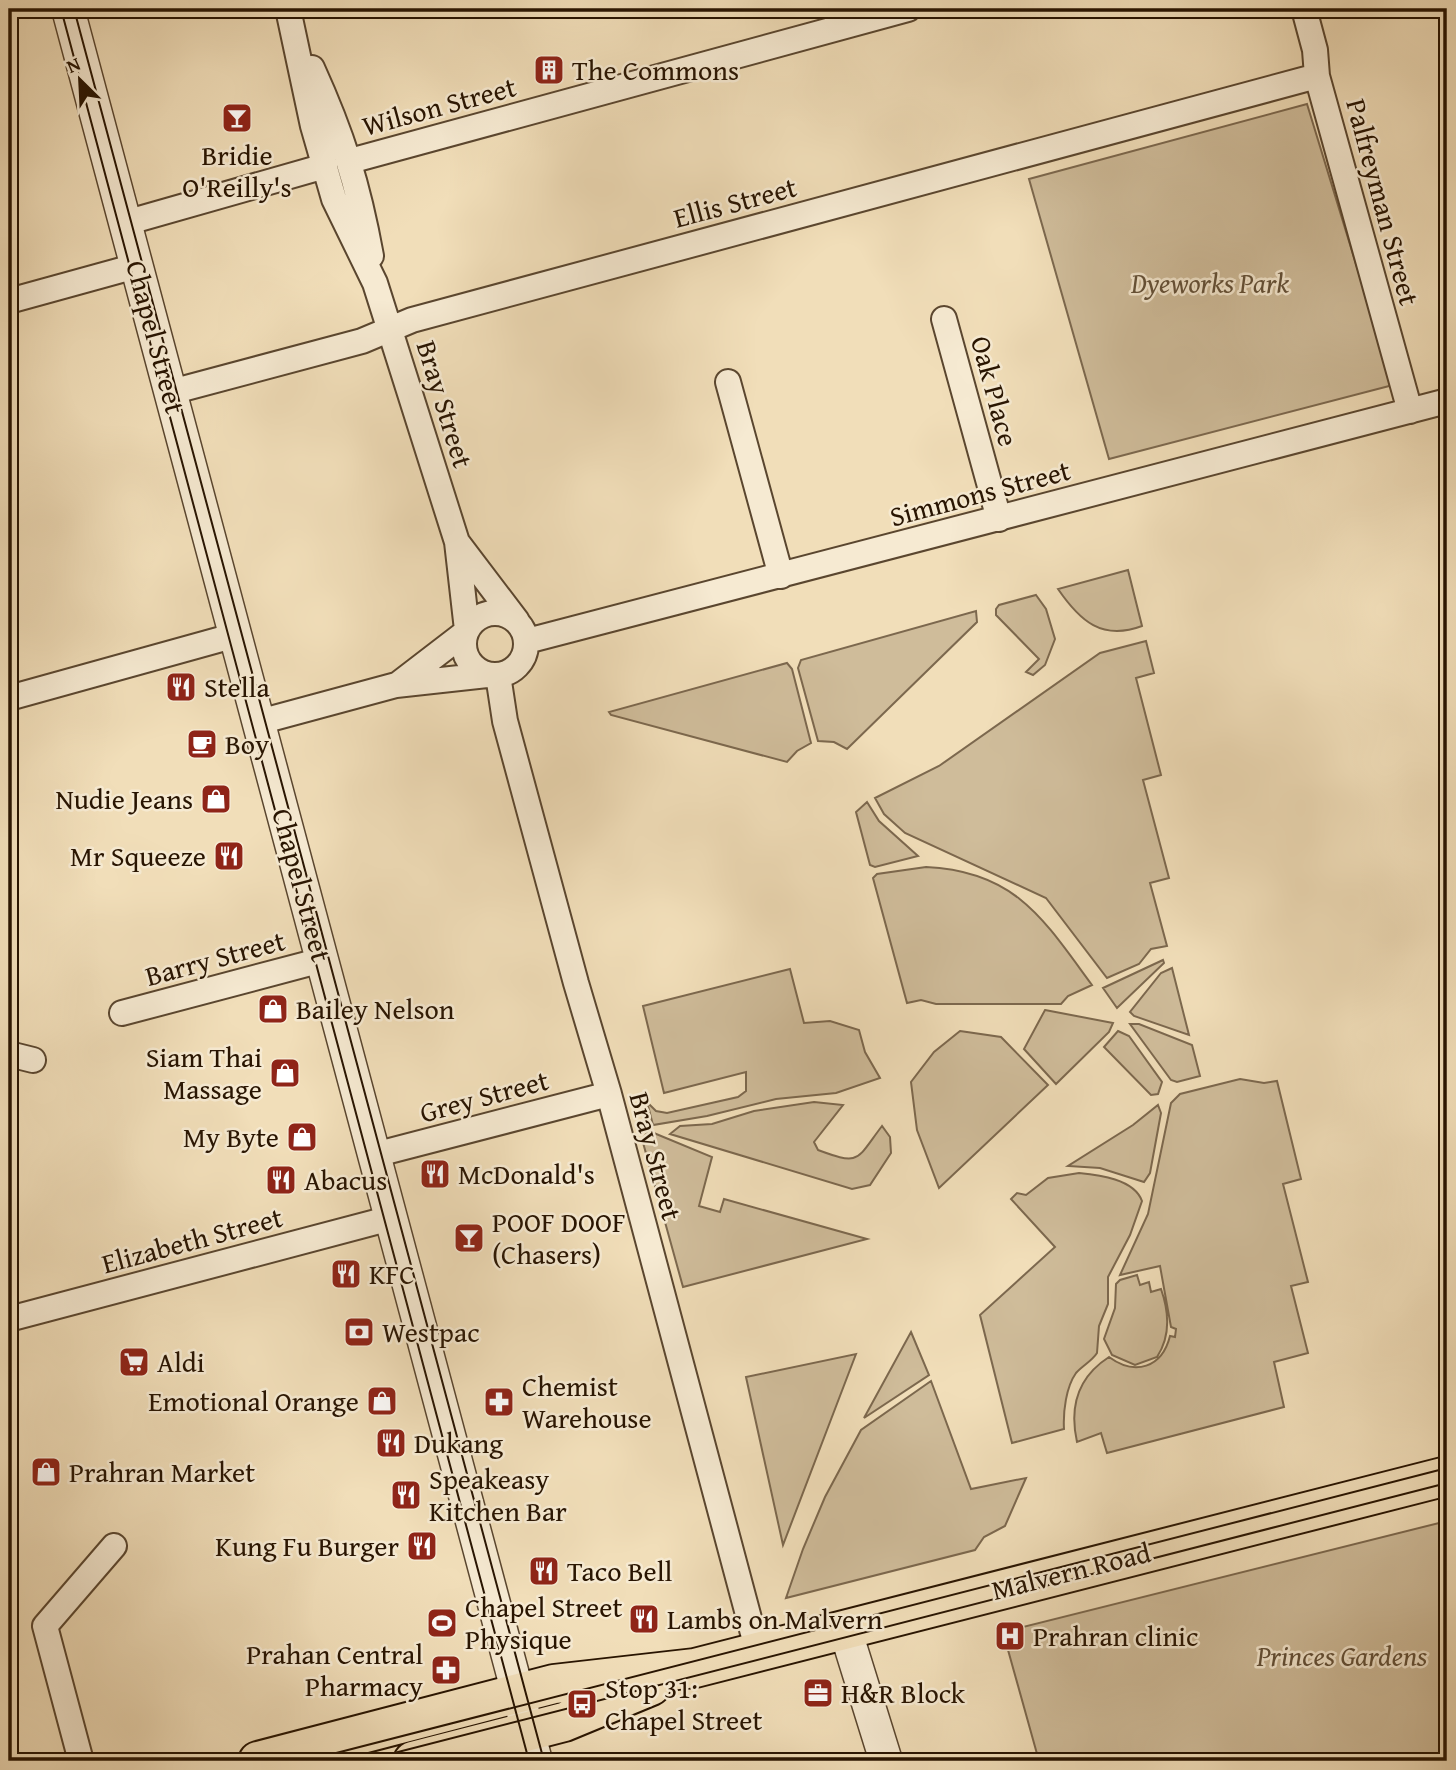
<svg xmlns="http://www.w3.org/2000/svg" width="1456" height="1770" viewBox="0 0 1456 1770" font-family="'Gentium Book Plus',serif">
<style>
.green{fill:#cfbc9a;stroke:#7c684e;stroke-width:2}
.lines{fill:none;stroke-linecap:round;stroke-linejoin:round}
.minor-casing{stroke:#5a462f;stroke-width:28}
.tertiary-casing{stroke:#5a462f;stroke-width:35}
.primary-casing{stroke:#281401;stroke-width:42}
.minor{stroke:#f6ead2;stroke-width:24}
.tertiary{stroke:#f6ead2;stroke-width:32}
.primary{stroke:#f1deb9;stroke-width:38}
.tram{stroke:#281401;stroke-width:2}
.labels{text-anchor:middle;stroke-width:5;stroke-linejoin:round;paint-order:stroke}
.poi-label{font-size:28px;fill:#281401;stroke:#f6ead2;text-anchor:start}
.street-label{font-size:28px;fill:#281401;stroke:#f6ead2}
.park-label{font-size:28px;font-style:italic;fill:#624f37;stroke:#f6ead2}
</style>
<rect width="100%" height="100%" fill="#f1deb9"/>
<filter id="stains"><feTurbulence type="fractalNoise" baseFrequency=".00286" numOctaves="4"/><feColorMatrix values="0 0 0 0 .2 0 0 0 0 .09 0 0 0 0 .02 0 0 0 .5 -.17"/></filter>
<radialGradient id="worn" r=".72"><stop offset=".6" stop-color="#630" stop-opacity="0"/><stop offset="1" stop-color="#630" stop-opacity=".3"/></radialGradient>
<path class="green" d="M1307 104 1393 385 1109 459 1029 179Z
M1128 570 1142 626C1102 641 1080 621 1058 589Z
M1036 595 1046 609 1055 639 1045 665 1033 675 1026 672 1039 659 996 615V609L999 605Z
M976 611 977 622 847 749 834 742 818 741 798 668 801 660Z
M1146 641 1154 673 1136 678 1161 775 1143 780 1169 878 1150 883 1167 946 1151 949 1139 964 1107 978 1046 898 905 833 884 814 875 798 939 766 1100 653Z
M787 663 792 669 811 743 797 751 787 762 611 715 609 712Z
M867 802 879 821 918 856 875 867 870 865 856 812Z
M926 867C1016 871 1044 920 1092 985L1068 996 1061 1004H936L921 1000 907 1003 873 878 877 874Z
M1163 960 1164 963 1117 1008 1103 988Z
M1172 968 1189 1035 1134 1016 1130 1012 1161 973Z
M790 969 804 1023 830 1021 859 1030 865 1052 880 1078 836 1093 776 1099 707 1116 653 1125 647 1102 656 1111 667 1113 738 1097 746 1091V1072L664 1093 643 1006Z
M1045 1010 1113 1023 1109 1032 1056 1084 1024 1049Z
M1130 1024H1139L1192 1045 1200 1076 1177 1082 1171 1080Z
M960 1031 1001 1037 1048 1085 939 1188 917 1130 911 1082 934 1052Z
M1118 1031 1129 1036 1162 1082 1158 1094 1151 1095 1104 1047Z
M1240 1079 1264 1083 1277 1081 1301 1179 1283 1184 1308 1282 1291 1286 1308 1353 1274 1362 1284 1407 1107 1453 1101 1433 1077 1442C1069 1406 1078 1377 1109 1357 1135 1376 1162 1368 1170 1336L1175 1337 1176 1329 1171 1327 1160 1266 1120 1275 1148 1214 1171 1103 1180 1094Z
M814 1102 843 1105 814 1142 818 1150C861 1166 856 1160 882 1126L890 1137 891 1153 870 1185 852 1189 670 1134 680 1126 712 1124 754 1111Z
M1158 1105 1161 1113 1150 1173 1144 1182 1100 1168 1068 1166 1133 1125Z
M649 1131 712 1157 699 1206 720 1212 724 1199 867 1239 683 1287 642 1139Z
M1079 1173C1099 1175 1134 1179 1142 1201L1130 1235 1108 1277V1304L1099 1326 1097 1353C1092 1361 1082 1366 1076 1373 1066 1387 1063 1412 1064 1429L1012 1443 980 1315 1055 1247 1011 1199 1017 1193 1026 1195 1048 1178Z
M1137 1275 1140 1285 1149 1282 1151 1292 1161 1289C1169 1312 1171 1336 1157 1357L1135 1365 1112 1355 1104 1339 1115 1308 1116 1284 1120 1280Z
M911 1332 929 1375 864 1418Z
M856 1354 783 1545 746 1377Z
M931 1381 971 1489 1026 1478 1005 1526 984 1537 975 1550 786 1598 803 1549 825 1497 861 1430Z
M1447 1521V1761H1039L1003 1632Z"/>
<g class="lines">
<g class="minor-casing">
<path id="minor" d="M288 9 313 126 334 199 375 283 457 542 467 630
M1304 9 1315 50 1317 76 1410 411
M312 68C342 134 358 184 371 256
M350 161 908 9
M125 223 325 166
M9 301 136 266
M944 319 999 519
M728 382 781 576
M171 392 362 341 412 320 1317 76
M457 542 517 621
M464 644a31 31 0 1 1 62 0a31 31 0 1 1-62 0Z
M527 641 1447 401
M498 675 505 721 576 983 609 1094 758 1652
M397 685 466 632
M9 698 236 635
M259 722 396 685 487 675
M122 1013 322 960
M9 1054 33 1060
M374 1155 609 1094
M9 1319 391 1218
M81 1761 45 1626 114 1546"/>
</g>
<g class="tertiary-casing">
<path id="tertiary" d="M68 9 536 1761
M845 1629 886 1761"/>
</g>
<g class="primary-casing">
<path id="primary" d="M258 1761 554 1684 695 1668 1447 1476
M413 1761 564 1722 651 1686"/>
</g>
<use href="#minor" class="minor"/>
<use href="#tertiary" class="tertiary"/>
<use href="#primary" class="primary"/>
<path class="tram" d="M61 9 529 1761
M74 9 544 1761
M305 1761 1447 1468
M363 1761 1447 1483"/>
</g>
<defs>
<g id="building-square" transform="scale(1.575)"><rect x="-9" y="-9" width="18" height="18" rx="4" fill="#8f2418" stroke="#f6ead2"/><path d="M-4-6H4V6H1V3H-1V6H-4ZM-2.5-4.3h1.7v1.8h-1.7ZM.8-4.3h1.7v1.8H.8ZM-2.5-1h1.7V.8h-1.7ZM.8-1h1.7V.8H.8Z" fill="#fff"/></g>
<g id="bar-square" transform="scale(1.575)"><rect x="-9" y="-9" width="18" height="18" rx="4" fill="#8f2418" stroke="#f6ead2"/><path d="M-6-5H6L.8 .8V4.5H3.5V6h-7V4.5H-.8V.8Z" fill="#fff"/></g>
<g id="restaurant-square" transform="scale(1.575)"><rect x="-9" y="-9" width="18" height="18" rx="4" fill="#8f2418" stroke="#f6ead2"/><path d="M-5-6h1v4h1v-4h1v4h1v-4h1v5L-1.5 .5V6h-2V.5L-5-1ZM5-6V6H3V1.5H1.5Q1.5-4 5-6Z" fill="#fff"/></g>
<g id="cafe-square" transform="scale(1.575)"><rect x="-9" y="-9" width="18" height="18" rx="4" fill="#8f2418" stroke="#f6ead2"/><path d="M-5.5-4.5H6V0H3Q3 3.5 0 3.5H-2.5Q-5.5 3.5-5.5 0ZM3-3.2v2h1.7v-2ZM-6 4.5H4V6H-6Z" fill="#fff"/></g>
<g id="shop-square" transform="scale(1.575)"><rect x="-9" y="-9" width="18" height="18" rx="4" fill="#8f2418" stroke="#f6ead2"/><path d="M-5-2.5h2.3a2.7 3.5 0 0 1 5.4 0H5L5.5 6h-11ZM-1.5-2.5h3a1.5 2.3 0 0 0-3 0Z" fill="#fff"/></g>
<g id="bank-square" transform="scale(1.575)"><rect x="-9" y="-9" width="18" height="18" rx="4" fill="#8f2418" stroke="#f6ead2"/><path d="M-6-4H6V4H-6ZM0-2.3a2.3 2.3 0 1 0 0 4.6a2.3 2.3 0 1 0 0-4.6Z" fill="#fff"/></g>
<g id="supermarket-square" transform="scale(1.575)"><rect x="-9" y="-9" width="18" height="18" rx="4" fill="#8f2418" stroke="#f6ead2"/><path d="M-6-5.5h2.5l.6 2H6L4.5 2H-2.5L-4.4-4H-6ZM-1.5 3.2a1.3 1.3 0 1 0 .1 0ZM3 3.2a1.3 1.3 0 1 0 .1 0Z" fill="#fff"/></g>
<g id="pharmacy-square" transform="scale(1.575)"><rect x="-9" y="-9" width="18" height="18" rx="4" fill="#8f2418" stroke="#f6ead2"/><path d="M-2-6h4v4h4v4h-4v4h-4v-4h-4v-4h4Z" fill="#fff"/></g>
<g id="stadium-square" transform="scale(1.575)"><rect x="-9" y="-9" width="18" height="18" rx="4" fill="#8f2418" stroke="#f6ead2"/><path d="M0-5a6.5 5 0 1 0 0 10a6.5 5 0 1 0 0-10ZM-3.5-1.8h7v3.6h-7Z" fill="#fff"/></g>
<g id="hospital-square" transform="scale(1.575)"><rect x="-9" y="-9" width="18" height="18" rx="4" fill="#8f2418" stroke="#f6ead2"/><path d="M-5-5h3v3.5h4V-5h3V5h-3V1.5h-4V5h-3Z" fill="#fff"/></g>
<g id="office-square" transform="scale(1.575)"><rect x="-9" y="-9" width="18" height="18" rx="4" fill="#8f2418" stroke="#f6ead2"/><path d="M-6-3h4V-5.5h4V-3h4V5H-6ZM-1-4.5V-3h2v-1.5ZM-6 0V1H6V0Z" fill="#fff"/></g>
<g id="bus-square" transform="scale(1.575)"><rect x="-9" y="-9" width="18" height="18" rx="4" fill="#8f2418" stroke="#f6ead2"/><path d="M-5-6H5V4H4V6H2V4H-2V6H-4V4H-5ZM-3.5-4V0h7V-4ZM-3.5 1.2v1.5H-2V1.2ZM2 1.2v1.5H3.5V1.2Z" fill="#fff"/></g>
</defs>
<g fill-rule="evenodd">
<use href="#building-square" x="549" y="70"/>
<use href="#bar-square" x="237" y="118"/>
<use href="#restaurant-square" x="181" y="687"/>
<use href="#cafe-square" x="202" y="744"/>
<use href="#shop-square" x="216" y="799"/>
<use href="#restaurant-square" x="229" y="856"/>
<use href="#shop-square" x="273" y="1009"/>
<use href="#shop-square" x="285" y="1073"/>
<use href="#shop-square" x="302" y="1137"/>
<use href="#restaurant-square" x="435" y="1174"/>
<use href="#restaurant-square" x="281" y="1180"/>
<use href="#bar-square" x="469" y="1238"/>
<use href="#restaurant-square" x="346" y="1274"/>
<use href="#bank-square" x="359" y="1332"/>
<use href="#supermarket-square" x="134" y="1362"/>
<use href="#shop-square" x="382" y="1401"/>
<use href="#pharmacy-square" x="499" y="1402"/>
<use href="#restaurant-square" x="391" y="1443"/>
<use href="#shop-square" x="46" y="1472"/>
<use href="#restaurant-square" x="406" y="1495"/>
<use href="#restaurant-square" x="422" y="1546"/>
<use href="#restaurant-square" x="544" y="1571"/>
<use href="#restaurant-square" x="644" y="1619"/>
<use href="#stadium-square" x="442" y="1623"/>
<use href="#hospital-square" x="1010" y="1636"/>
<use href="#pharmacy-square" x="446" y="1670"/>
<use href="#office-square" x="818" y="1693"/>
<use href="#bus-square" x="582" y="1704"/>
</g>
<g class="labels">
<g class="poi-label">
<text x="572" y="80">The Commons</text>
<text x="237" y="165" text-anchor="middle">Bridie<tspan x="237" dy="32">O'Reilly's</tspan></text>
<text x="204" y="697">Stella</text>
<text x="225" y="754">Boy</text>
<text x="193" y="809" text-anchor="end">Nudie Jeans</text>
<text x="206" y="866" text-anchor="end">Mr Squeeze</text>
<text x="296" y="1019">Bailey Nelson</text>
<text x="262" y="1067" text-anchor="end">Siam Thai<tspan x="262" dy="32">Massage</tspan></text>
<text x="279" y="1147" text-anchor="end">My Byte</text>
<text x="458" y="1184">McDonald's</text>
<text x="304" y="1190">Abacus</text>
<text x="492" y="1232">POOF DOOF<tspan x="492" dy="32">(Chasers)</tspan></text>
<text x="369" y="1284">KFC</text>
<text x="382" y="1342">Westpac</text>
<text x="157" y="1372">Aldi</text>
<text x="522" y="1396">Chemist<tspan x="522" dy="32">Warehouse</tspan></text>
<text x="359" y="1411" text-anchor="end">Emotional Orange</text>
<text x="414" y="1453">Dukang</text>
<text x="69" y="1482">Prahran Market</text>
<text x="429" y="1489">Speakeasy<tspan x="429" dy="32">Kitchen Bar</tspan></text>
<text x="399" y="1556" text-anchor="end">Kung Fu Burger</text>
<text x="567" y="1581">Taco Bell</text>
<text x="465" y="1617">Chapel Street<tspan x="465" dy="32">Physique</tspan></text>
<text x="667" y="1629">Lambs on Malvern</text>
<text x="1033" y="1646">Prahran clinic</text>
<text x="423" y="1664" text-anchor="end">Prahan Central<tspan x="423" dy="32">Pharmacy</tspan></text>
<text x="605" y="1698">Stop 31:<tspan x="605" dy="32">Chapel Street</tspan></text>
<text x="841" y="1703">H&amp;R Block</text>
</g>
<g class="street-label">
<text transform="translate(439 106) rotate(-15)" y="10">Wilson Street</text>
<text transform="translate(735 202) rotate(-15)" y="10">Ellis Street</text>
<text transform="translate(1383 202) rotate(75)" y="10">Palfreyman Street</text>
<text transform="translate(156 337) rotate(75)" y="10">Chapel Street</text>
<text transform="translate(995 391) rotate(75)" y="10">Oak Place</text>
<text transform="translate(445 404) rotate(73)" y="10">Bray Street</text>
<text transform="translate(980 493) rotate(-15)" y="10">Simmons Street</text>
<text transform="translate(302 885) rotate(75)" y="10">Chapel Street</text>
<text transform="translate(215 958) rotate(-15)" y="10">Barry Street</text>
<text transform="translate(484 1096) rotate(-15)" y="10">Grey Street</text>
<text transform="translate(656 1156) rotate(75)" y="10">Bray Street</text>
<text transform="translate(192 1240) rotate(-15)" y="10">Elizabeth Street</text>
<text transform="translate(1071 1571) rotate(-14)" y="10">Malvern Road</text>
</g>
<g class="park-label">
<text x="1210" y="293">Dyeworks Park</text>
<text x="1342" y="1666">Princes Gardens</text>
</g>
</g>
<rect width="1456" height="1770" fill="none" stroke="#f1deb9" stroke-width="35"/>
<rect x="10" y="10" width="1435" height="1749" fill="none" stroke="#281401" stroke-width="3.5"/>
<rect x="18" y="18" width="1421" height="1735" fill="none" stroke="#281401" stroke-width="2"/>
<g transform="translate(80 80) rotate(336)" stroke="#f6ead2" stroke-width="5" paint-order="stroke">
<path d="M0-5L12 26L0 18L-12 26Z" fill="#281401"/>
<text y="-10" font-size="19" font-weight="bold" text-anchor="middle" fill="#281401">N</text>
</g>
<rect width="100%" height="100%" filter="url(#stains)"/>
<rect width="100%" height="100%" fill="url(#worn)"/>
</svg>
